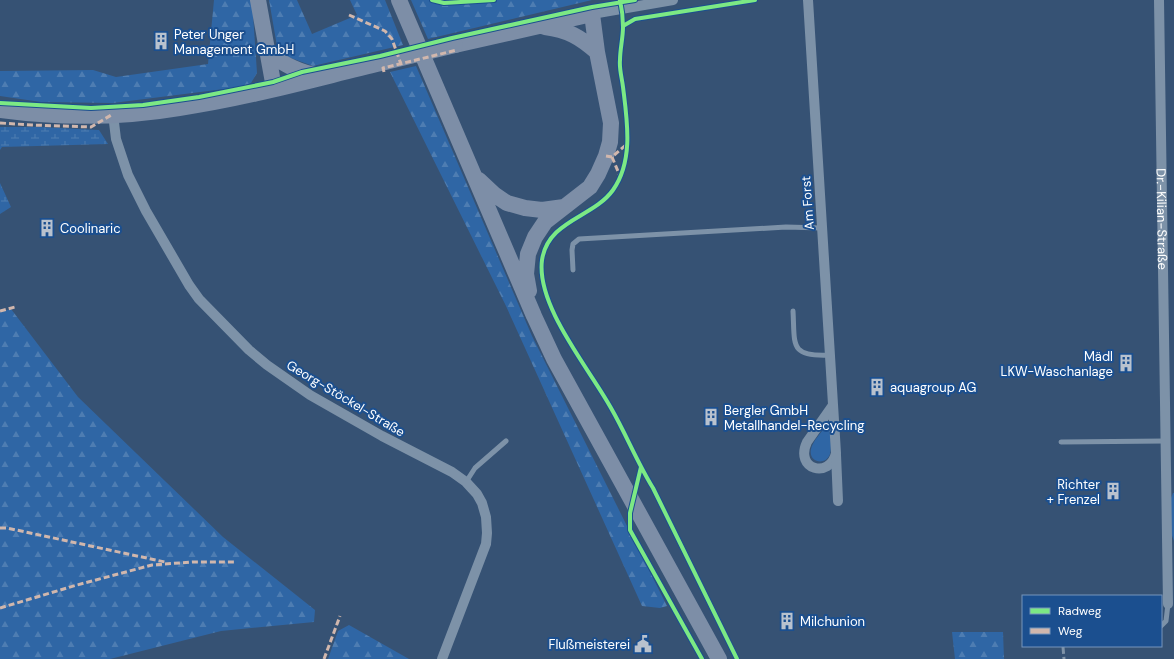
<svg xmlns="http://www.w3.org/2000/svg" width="1174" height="659" viewBox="0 0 1174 659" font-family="'DM Sans',sans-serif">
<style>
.green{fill:#2f66a5}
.forest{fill:url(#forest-firs)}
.wetland{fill:url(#wetland-marsh)}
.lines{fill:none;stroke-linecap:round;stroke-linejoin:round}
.lane{stroke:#7d92a8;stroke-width:5}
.street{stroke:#7d92a8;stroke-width:10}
.primary{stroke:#7d8ea7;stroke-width:16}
.rail{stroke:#7e92a7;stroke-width:3;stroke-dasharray:7 3;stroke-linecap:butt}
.primary-bridge{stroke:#7d8ea7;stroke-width:16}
.quiet{stroke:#d1b7ad;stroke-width:3;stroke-dasharray:6 3;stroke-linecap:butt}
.cycleway-casing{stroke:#1b4f8f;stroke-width:6}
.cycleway{stroke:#7ce984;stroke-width:4}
.labels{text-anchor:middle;stroke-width:4;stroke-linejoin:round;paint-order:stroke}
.poi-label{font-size:13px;fill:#fff;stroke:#1b4f8f;text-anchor:start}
.street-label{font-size:13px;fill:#fff;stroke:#1b4f8f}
</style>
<defs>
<pattern id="forest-firs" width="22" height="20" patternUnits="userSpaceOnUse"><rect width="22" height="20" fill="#2f66a5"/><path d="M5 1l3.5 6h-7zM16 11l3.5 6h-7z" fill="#4e7db2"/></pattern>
<pattern id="wetland-marsh" width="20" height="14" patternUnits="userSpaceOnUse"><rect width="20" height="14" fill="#2f66a5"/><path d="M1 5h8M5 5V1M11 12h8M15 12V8" fill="none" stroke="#4e7db2"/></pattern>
</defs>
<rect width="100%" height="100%" fill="#365274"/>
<path class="green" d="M827 426 830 428C830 436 832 446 830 454 826 466 808 463 811 449 813 441 820 434 825 427Z
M1173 493H1174V541L1171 533V498Z"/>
<path class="forest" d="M214 0H252L257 73 251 83 240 87 113 103 41 102 0 96V71L93 70 116 77 208 64Z
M269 0H297L312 34 357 15 350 0H385L403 45 313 66 288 57 277 46Z
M411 0H592L428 39Z
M416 66 532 336 667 606 660 608 642 606 506 306 390 72Z
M11 309 78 397 223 537 315 610 314 622 221 631 110 659H0V312Z
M349 625 409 659H328L338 631Z
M952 632H1003L1004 659H955Z"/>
<path class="wetland" d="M0 127H39L99 130 108 144 2 147 0 150Z
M0 183 11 207 0 214Z"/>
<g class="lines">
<path class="lane" d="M573 270 572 250 573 244 579 239 786 227 822 228
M793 311C795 345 789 357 830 355
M1061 442 1165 441
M466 482 475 468 506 441
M1161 626 1166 621 1168 604"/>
<g class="street">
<path d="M808 0 836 453C830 479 794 470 807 442L833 405"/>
<path id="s1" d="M1159 0 1168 604"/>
<path d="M592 14 673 0"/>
<path d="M113 114 116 139 128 175 146 211 189 285 199 299 249 350 267 365 310 395 382 436 452 472 466 482 477 494 482 503 486 517 487 533 486 544 442 659"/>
<path d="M836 455 838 501"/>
</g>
<path class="primary" d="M258 0 274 88
M399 0 534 316 554 359 719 659
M545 27C568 30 580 37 597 52
M455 45 592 14 597 52 611 123 610 142 606 156 598 174 590 187 545 222 535 237 528 254 526 274 529 291
M268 53C285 65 300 73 320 76
M0 110C59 118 120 118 179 108 247 98 314 79 381 63
M479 180 495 195 507 203 525 208 542 210 564 207"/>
<path class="rail" d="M1063 647 1064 659"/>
<path class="primary-bridge" d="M381 63 455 45"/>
<path class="quiet" d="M349 15 385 31 392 39 402 67
M384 72 383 68 457 50
M0 123 32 125 91 127 113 114
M606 156 612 157 627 144
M612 157 620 176
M0 311 15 307
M0 528H7L165 562
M0 608 77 585 152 565 192 562H234
M324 659 340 616"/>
<g class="cycleway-casing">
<path id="cycleway" d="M432 0 444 3 494 0
M620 0C622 9 623 18 623 27 623 38 620 49 620 60 619 69 622 78 623 87 627 120 634 160 613 190 593 218 548 220 542 260 536 306 589 368 611 408 626 434 637 462 653 488L737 659
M623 26 635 19 755 0
M0 103 91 108 143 105 199 97 273 82 302 72 380 56 452 38 592 7 635 0
M641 467 630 513V530L702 659"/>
</g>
<use href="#cycleway" class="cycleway"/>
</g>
<defs>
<g id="building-bare" transform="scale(1.38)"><path d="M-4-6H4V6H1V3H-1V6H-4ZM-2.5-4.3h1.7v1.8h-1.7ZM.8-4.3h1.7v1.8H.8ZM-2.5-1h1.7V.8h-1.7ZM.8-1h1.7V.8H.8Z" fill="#b9c2ce" stroke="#1b4f8f" stroke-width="2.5" paint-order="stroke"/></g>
<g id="civic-bare" transform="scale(1.38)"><path d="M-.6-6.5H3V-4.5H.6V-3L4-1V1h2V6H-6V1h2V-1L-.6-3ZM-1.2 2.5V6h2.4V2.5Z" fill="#b9c2ce" stroke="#1b4f8f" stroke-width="2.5" paint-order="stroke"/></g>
</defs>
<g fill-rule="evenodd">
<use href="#building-bare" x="161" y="41"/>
<use href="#building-bare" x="47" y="228"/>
<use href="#building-bare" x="1126" y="363"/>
<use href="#building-bare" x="877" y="387"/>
<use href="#building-bare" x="711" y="417"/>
<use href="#building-bare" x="1113" y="491"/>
<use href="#building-bare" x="787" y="621"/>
<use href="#civic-bare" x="643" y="644"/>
</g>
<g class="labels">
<g class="poi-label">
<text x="174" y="39">Peter Unger<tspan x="174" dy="15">Management GmbH</tspan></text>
<text x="60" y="233">Coolinaric</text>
<text x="1113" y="361" text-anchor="end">Mädl<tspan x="1113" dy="15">LKW-Waschanlage</tspan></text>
<text x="890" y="392">aquagroup AG</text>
<text x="724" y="415">Bergler GmbH<tspan x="724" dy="15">Metallhandel-Recycling</tspan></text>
<text x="1100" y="489" text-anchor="end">Richter<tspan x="1100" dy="15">+ Frenzel</tspan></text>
<text x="800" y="626">Milchunion</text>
<text x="630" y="649" text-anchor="end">Flußmeisterei</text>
</g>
<g class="street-label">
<text transform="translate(807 203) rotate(-94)" y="5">Am Forst</text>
<text dy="5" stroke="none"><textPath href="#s1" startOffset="219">Dr.-Kilian-Straße</textPath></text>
<text transform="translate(346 398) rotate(31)" y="5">Georg-Stöckel-Straße</text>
</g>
</g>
<rect x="1022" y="595" width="140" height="52" fill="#1b4f8f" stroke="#7695bc"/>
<rect x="1030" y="608" width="20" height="6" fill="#7ce984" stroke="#7695bc"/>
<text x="1058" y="615" font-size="12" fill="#ffffff">Radweg</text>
<rect x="1030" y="628" width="20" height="6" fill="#d1b7ad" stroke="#7695bc"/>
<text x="1058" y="635" font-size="12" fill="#ffffff">Weg</text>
</svg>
